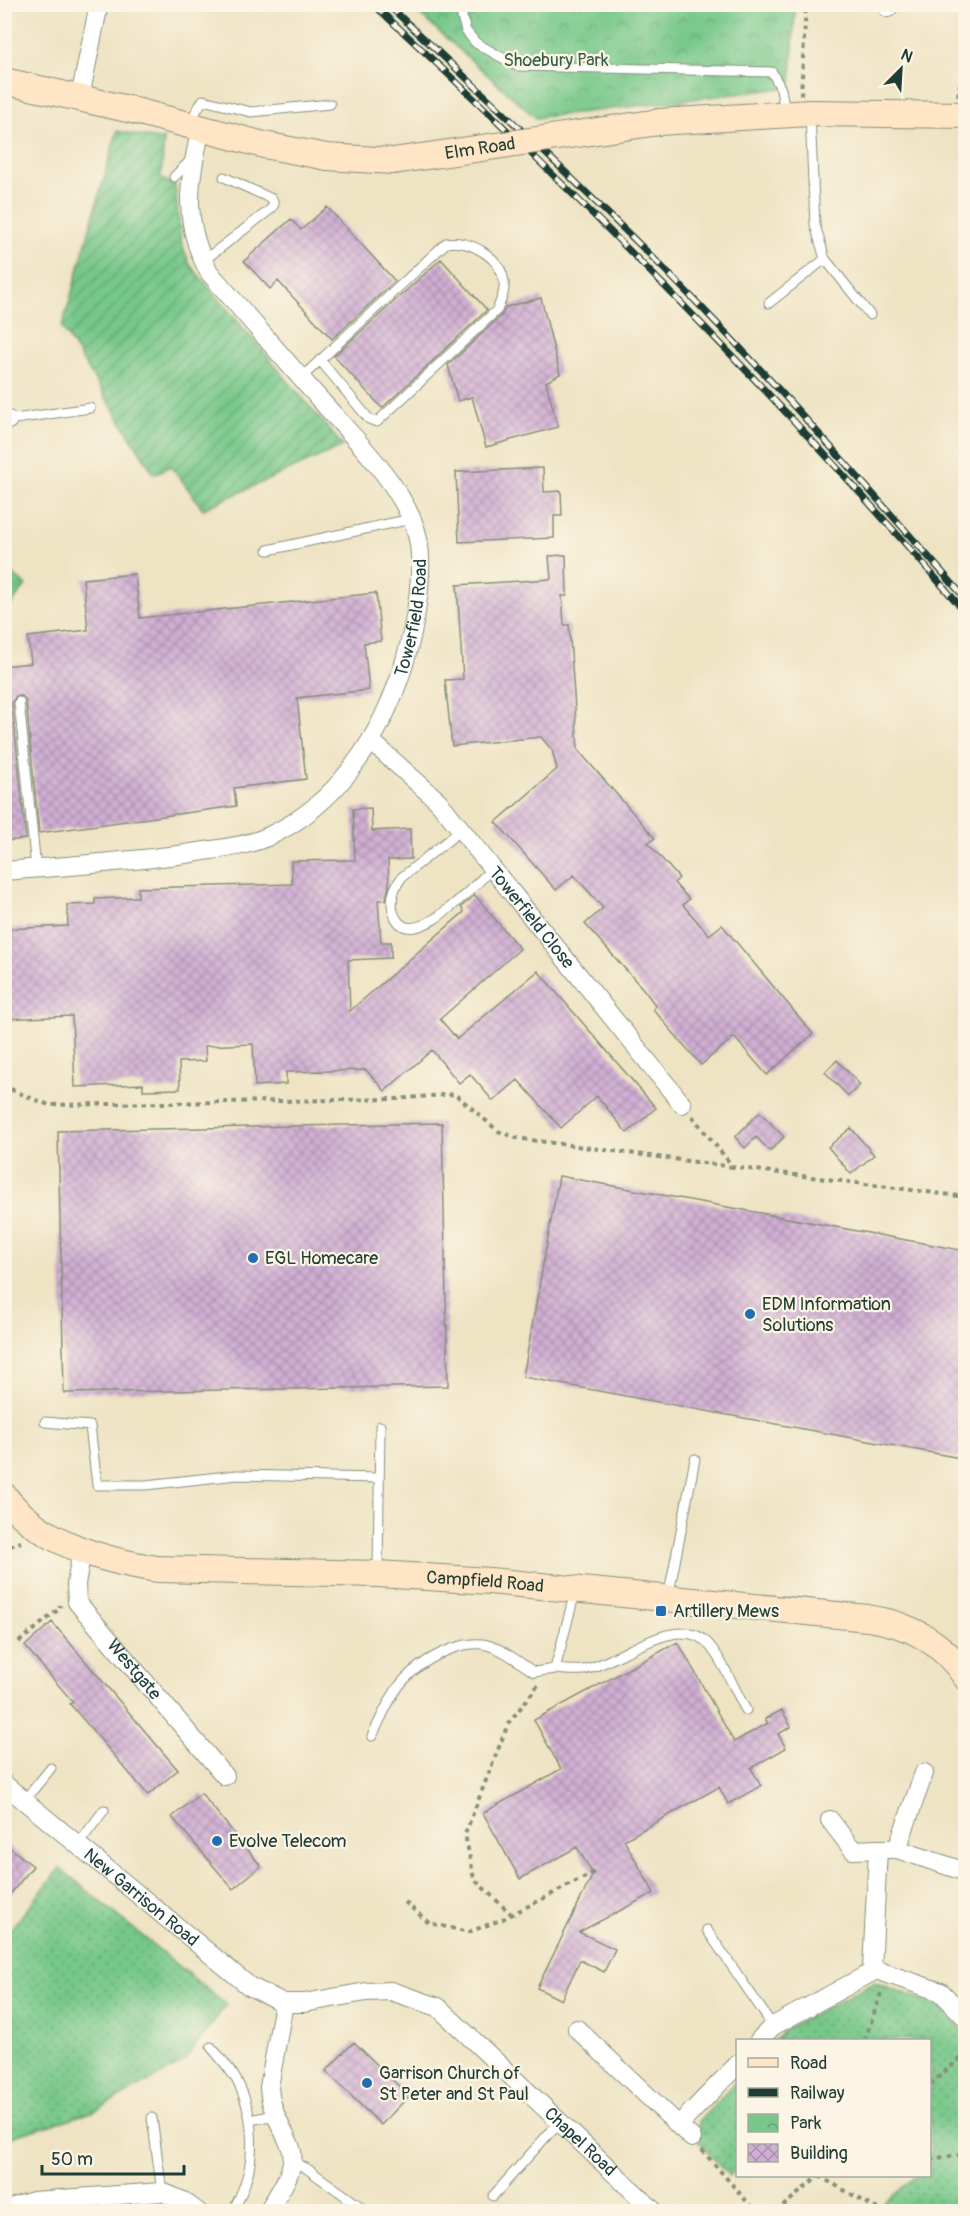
<svg xmlns="http://www.w3.org/2000/svg" width="970" height="2216" viewBox="0 0 970 2216" font-family="Pangolin,sans-serif">
<style>
.grass{fill:url(#grass-dots);stroke:#4a825e;stroke-width:1.5}
.park{fill:url(#park-crowns);stroke:#4a825e;stroke-width:1.5}
.garden{fill:url(#garden-furrows);stroke:#4a825e;stroke-width:1.5}
.building{fill:url(#building-cross-hatch)}
.lines{fill:none;stroke-linecap:round;stroke-linejoin:round}
.lane-casing{stroke:#86907c;stroke-width:11}
.street-casing{stroke:#86907c;stroke-width:20}
.secondary-casing{stroke:#86907c;stroke-width:28}
.path{stroke:#86907c;stroke-width:4;stroke-dasharray:4.5 4.5;stroke-linecap:butt}
.lane{stroke:#fff;stroke-width:9}
.street{stroke:#fff;stroke-width:18}
.secondary{stroke:#fde5c5;stroke-width:26}
.rail-casing{stroke:#1f3d34;stroke-width:7}
.rail{stroke:#fcf5e5;stroke-width:4.5;stroke-dasharray:14;stroke-linecap:butt}
.secondary-bridge-casing{stroke:#86907c;stroke-width:28;stroke-linecap:butt}
.secondary-bridge{stroke:#fde5c5;stroke-width:26}
.poi-dot{fill:#1f6fb2;stroke:#fcf5e5;stroke-width:2}
.labels{text-anchor:middle;stroke-width:4.5;stroke-linejoin:round;paint-order:stroke}
.park-label{font-size:18px;fill:#356049;stroke:#fcf5e5}
.street-label{font-size:18px;fill:#1f3d34;stroke:#fcf5e5}
.poi-label{font-size:18px;fill:#1f3d34;stroke:#fcf5e5;text-anchor:start}
</style>
<defs>
<pattern id="grass-dots" width="8" height="8" patternUnits="userSpaceOnUse" patternTransform="scale(1.5)"><rect width="8" height="8" fill="#76c789"/><path d="M2 2h.1M6 6h.1" fill="none" stroke="#60a371" stroke-width="1.8" stroke-linecap="round"/></pattern>
<pattern id="park-crowns" width="20" height="18" patternUnits="userSpaceOnUse" patternTransform="scale(1.5)"><rect width="20" height="18" fill="#76c789"/><path d="M2 6a3 3 0 1 1 6 0M12 15a3 3 0 1 1 6 0" fill="none" stroke="#60a371"/></pattern>
<pattern id="garden-furrows" width="10" height="10" patternUnits="userSpaceOnUse" patternTransform="scale(1.5)"><rect width="10" height="10" fill="#76c789"/><path d="M-1 1l2-2M0 10L10 0M9 11l2-2" fill="none" stroke="#60a371"/></pattern>
<pattern id="building-cross-hatch" width="8" height="8" patternUnits="userSpaceOnUse" patternTransform="scale(1.5)"><rect width="8" height="8" fill="#d1afd4"/><path d="M0 0l8 8M0 8l8-8" fill="none" stroke="#a990ad"/></pattern>
</defs>
<rect width="100%" height="100%" fill="#fcf5e5"/>
<filter id="ink" filterUnits="userSpaceOnUse"><feTurbulence type="fractalNoise" baseFrequency=".0167" numOctaves="2"/><feDisplacementMap in="SourceGraphic" scale="12" xChannelSelector="R" yChannelSelector="G"/><feConvolveMatrix kernelMatrix="1 2 1 2 8 2 1 2 1" color-interpolation-filters="sRGB"/></filter>
<filter id="wash" filterUnits="userSpaceOnUse"><feTurbulence type="fractalNoise" baseFrequency=".008" numOctaves="4" result="noise"/><feDisplacementMap in="SourceGraphic" scale="24" xChannelSelector="R" yChannelSelector="G"/><feGaussianBlur stdDeviation="1.35" result="paint"/><feColorMatrix in="noise" values="0 0 0 0 0 0 0 0 0 0 0 0 0 0 0 0 0 1.4 0 .05"/><feComposite in="paint" operator="in"/></filter>
<g filter="url(#wash)">
<rect width="100%" height="100%" fill="#eee3c3"/>
<path class="grass" d="M60 1868 226 2005 183 2063 92 2112 5 2139V1936Z
M874 1982 942 2007 965 2034V2211H875L916 2176H930V2040H775L787 2028Z
M737 2081V2169L729 2176 699 2142V2121Z"/>
<path class="park" d="M409 5H795L791 87 536 118Z
M4 568 26 585 5 613H4Z"/>
<path class="garden" d="M117 131 164 140 161 179 175 185 181 241 190 265 343 446 203 509 171 466 154 474 62 328Z"/>
<g id="blocks">
<path class="building" d="M327 207 395 281 332 339 278 281 270 289 244 261 291 219 301 230Z
M441 259 487 310 382 408 334 356Z
M541 298 560 374 546 382 558 427 486 447 472 397 458 401 448 365 502 315 506 307Z
M543 468 544 492 561 491 562 516H554V538L459 542 456 472Z
M566 555 567 596H562L564 625H569L578 750 655 838 648 843 679 878 674 883 689 899 683 905 709 935 722 925 813 1034 767 1075 734 1037 701 1065 653 1009 656 1006 644 990 585 924 603 908 574 875 556 890 496 822 557 769 552 750 541 737 452 746 445 680 463 679 457 585 551 579 549 556Z
M135 574 140 618 376 593 381 641 364 643 369 690 297 698 306 779 234 788 236 806 39 833 26 701 22 696H16L12 703 26 839 4 841V666L31 663 28 637 88 630 83 579Z
M371 808 372 831 410 829 411 859 388 860 389 886 386 900H378L381 942H391V958L348 960 350 1011 464 912 461 907 475 895 520 949 440 1019 457 1039 538 971 656 1108 627 1133 597 1096 561 1128 518 1080 493 1101 470 1074 459 1083 432 1050 385 1091 366 1070 286 1072V1084L255 1086 253 1044 205 1046 206 1061 179 1062 180 1089 143 1090V1084L75 1087 72 1016 4 1019V929L68 926 67 905 95 904V899L138 897V888L292 884 291 861 355 860 353 809Z
M837 1060 860 1085 848 1096 825 1072Z
M760 1112 784 1137 770 1151 756 1137 745 1148 735 1137Z
M442 1123 448 1386 64 1393 58 1131Z
M851 1128 874 1155 851 1174 828 1147Z
M559 1176 966 1251V1459L523 1377Z
M52 1622 178 1770 148 1795 70 1704 73 1702 25 1646Z
M678 1642 734 1742 768 1723 765 1719 782 1710 791 1727 778 1734 786 1748 751 1768 761 1786 728 1804 719 1787 624 1840 654 1893 579 1932 615 1949 604 1972 580 1960 561 2000 537 1988 593 1874 577 1847 520 1879 483 1813 561 1769 534 1720Z
M201 1793 261 1866 233 1889 172 1817Z
M4 1843 33 1866 4 1902Z
M354 2042 409 2096 381 2125 326 2071Z"/>
</g>
</g>
<g filter="url(#ink)">
<use href="#blocks" fill-opacity="0" stroke="#86907c" stroke-width="1.5"/>
<g class="lines">
<g class="lane-casing">
<path id="lane" d="M463 4 462 17 466 31 476 43 517 66 772 72 781 89 785 112
M189 123 203 100 251 112 330 104
M174 177 191 160
M825 259 870 315
M203 261 271 209 274 204 272 199 224 177
M769 303 825 259 815 225 810 114
M301 378 446 243C468 239 501 256 504 282 505 293 501 300 497 310L377 422 369 419 320 360
M8 420 90 408
M268 550 411 519
M19 702 36 868
M461 830 402 877C395 886 390 898 393 911 407 961 476 883 493 868
M45 1422 90 1426 97 1485H146L237 1475 379 1478
M378 1571 380 1426
M668 1598 695 1459
M555 1669C564 1670 574 1671 583 1670 615 1665 680 1608 710 1646 725 1664 734 1689 746 1710
M372 1736C382 1717 390 1695 404 1680 421 1661 457 1641 482 1644 502 1647 518 1662 534 1672L555 1669 575 1592
M24 1801 51 1768
M77 1846 104 1810
M707 1930 773 2026
M211 2047C233 2072 244 2086 250 2120L275 2115
M152 2118 162 2192
M290 2161 306 2168 368 2212
M493 2196 560 2121
M236 2205C251 2175 254 2152 250 2120"/>
</g>
<g class="street-casing">
<g id="street">
<path d="M888 8 889 4"/>
<path d="M80 97 99 4"/>
<path d="M4 421 8 420"/>
<path id="s1" d="M372 742 438 801 682 1104"/>
<path id="s2" d="M4 871C67 866 130 862 192 853 216 849 244 847 267 837 338 805 382 736 404 664 415 627 429 559 413 522 394 477 355 439 323 403 285 360 247 316 209 272 182 223 188 181 201 129"/>
<path id="s3" d="M82 1551 76 1584 77 1602 225 1776"/>
<path id="s4" d="M4 1784 249 1986 284 2003H304L366 1992 391 1991 438 2007 655 2212"/>
<path d="M830 1820 853 1850 878 1849 872 1970"/>
<path d="M878 1849H897L966 1872"/>
<path d="M897 1849 924 1773"/>
<path d="M577 2029 692 2138"/>
<path d="M759 2040 773 2026 876 1970 941 1992 966 2018"/>
<path d="M679 2125 738 2064"/>
<path d="M4 2210 33 2201 162 2192 183 2201 198 2212"/>
<path d="M267 2212C277 2196 298 2168 291 2148 283 2127 270 2111 269 2087L284 2003"/>
</g>
</g>
<g class="secondary-casing">
<g id="secondary">
<path d="M4 81 132 110 264 145 327 157 393 161"/>
<path d="M659 122 810 113 966 115"/>
<path id="s5" d="M4 1496C41 1543 101 1560 157 1569L378 1574 490 1581 868 1618C909 1624 942 1641 966 1677"/>
</g>
</g>
<path class="path" d="M801 95 806 4
M958 96 966 52
M4 1083 14 1091 49 1105 396 1099 455 1094 498 1131 516 1138 733 1167
M692 1116 733 1167 966 1197
M10 1546 21 1542
M19 1642 59 1609 60 1605
M405 1902 429 1923 469 1932 503 1919 597 1871
M512 1915 474 1879 465 1834 508 1724 539 1684
M865 2040 882 1990
M930 2084 966 2054
M702 2150 756 2212
M930 2159 966 2154
M819 2176 883 2212
M776 2212 819 2176"/>
<use href="#lane" class="lane"/>
<use href="#street" class="street"/>
<use href="#secondary" class="secondary"/>
<g class="rail-casing">
<path id="rail" d="M373 4C581 196 781 398 966 613
M387 4C459 71 531 138 601 207 730 330 848 466 966 599"/>
</g>
<use href="#rail" class="rail"/>
<g class="secondary-bridge-casing">
<g id="secondary-bridge">
<path id="s6" d="M393 161 659 122"/>
</g>
</g>
<use href="#secondary-bridge" class="secondary-bridge"/>
</g>
</g>
<g class="poi-dot">
<circle cx="253" cy="1258" r="6"/>
<circle cx="750" cy="1314" r="6"/>
<rect x="655" y="1605" width="12" height="12" rx="3"/>
<circle cx="217" cy="1841" r="6"/>
<circle cx="367" cy="2083" r="6"/>
</g>
<g class="labels">
<g class="park-label">
<text x="556" y="66">Shoebury Park</text>
</g>
<g class="street-label">
<text dy="6" stroke="none"><textPath href="#s6" startOffset="88">Elm Road</textPath></text>
<text dy="6" stroke="none"><textPath href="#s2" startOffset="540">Towerfield Road</textPath></text>
<text dy="6" stroke="none"><textPath href="#s1" startOffset="238">Towerfield Close</textPath></text>
<text dy="6" stroke="none"><textPath href="#s5" startOffset="502">Campfield Road</textPath></text>
<text dy="6" stroke="none"><textPath href="#s3" startOffset="140">Westgate</textPath></text>
<text dy="6" stroke="none"><textPath href="#s4" startOffset="178">New Garrison Road</textPath></text>
<text dy="6" stroke="none"><textPath href="#s4" startOffset="710">Chapel Road</textPath></text>
</g>
<g class="poi-label">
<text x="265" y="1264">EGL Homecare</text>
<text x="762" y="1310">EDM Information<tspan x="762" dy="21">Solutions</tspan></text>
<text x="673" y="1617">Artillery Mews</text>
<text x="229" y="1847">Evolve Telecom</text>
<text x="379" y="2079">Garrison Church of<tspan x="379" dy="21">St Peter and St Paul</tspan></text>
</g>
</g>
<rect width="970" height="2216" fill="none" stroke="#fcf5e5" stroke-width="24"/>
<rect x="736" y="2039" width="195" height="138" fill="#fcf5e5" stroke="#a4ab9e" stroke-width="1.5"/>
<rect x="748" y="2058" width="30" height="9" fill="#fde5c5" stroke="#a4ab9e" stroke-width="1.5"/>
<text x="790" y="2069" font-size="18" fill="#1f3d34">Road</text>
<rect x="748" y="2088" width="30" height="9" fill="#1f3d34" stroke="#a4ab9e" stroke-width="1.5"/>
<text x="790" y="2099" font-size="18" fill="#1f3d34">Railway</text>
<rect x="748" y="2114" width="30" height="18" fill="url(#park-crowns)" stroke="#a4ab9e" stroke-width="1.5"/>
<text x="790" y="2129" font-size="18" fill="#1f3d34">Park</text>
<rect x="748" y="2144" width="30" height="18" fill="url(#building-cross-hatch)" stroke="#a4ab9e" stroke-width="1.5"/>
<text x="790" y="2159" font-size="18" fill="#1f3d34">Building</text>
<g transform="translate(901 69) rotate(24)" stroke="#fcf5e5" stroke-width="4.5" paint-order="stroke">
<path d="M0-4.5L10 22L0 15L-10 22Z" fill="#1f3d34"/>
<text y="-9" font-size="16" font-weight="bold" text-anchor="middle" fill="#1f3d34">N</text>
</g>
<path d="M42 2165v9h142v-9" fill="none" stroke="#1f3d34" stroke-width="3"/>
<text x="51" y="2165" font-size="18" fill="#1f3d34" stroke="#fcf5e5" stroke-width="4.5" paint-order="stroke">50 m</text>
</svg>
